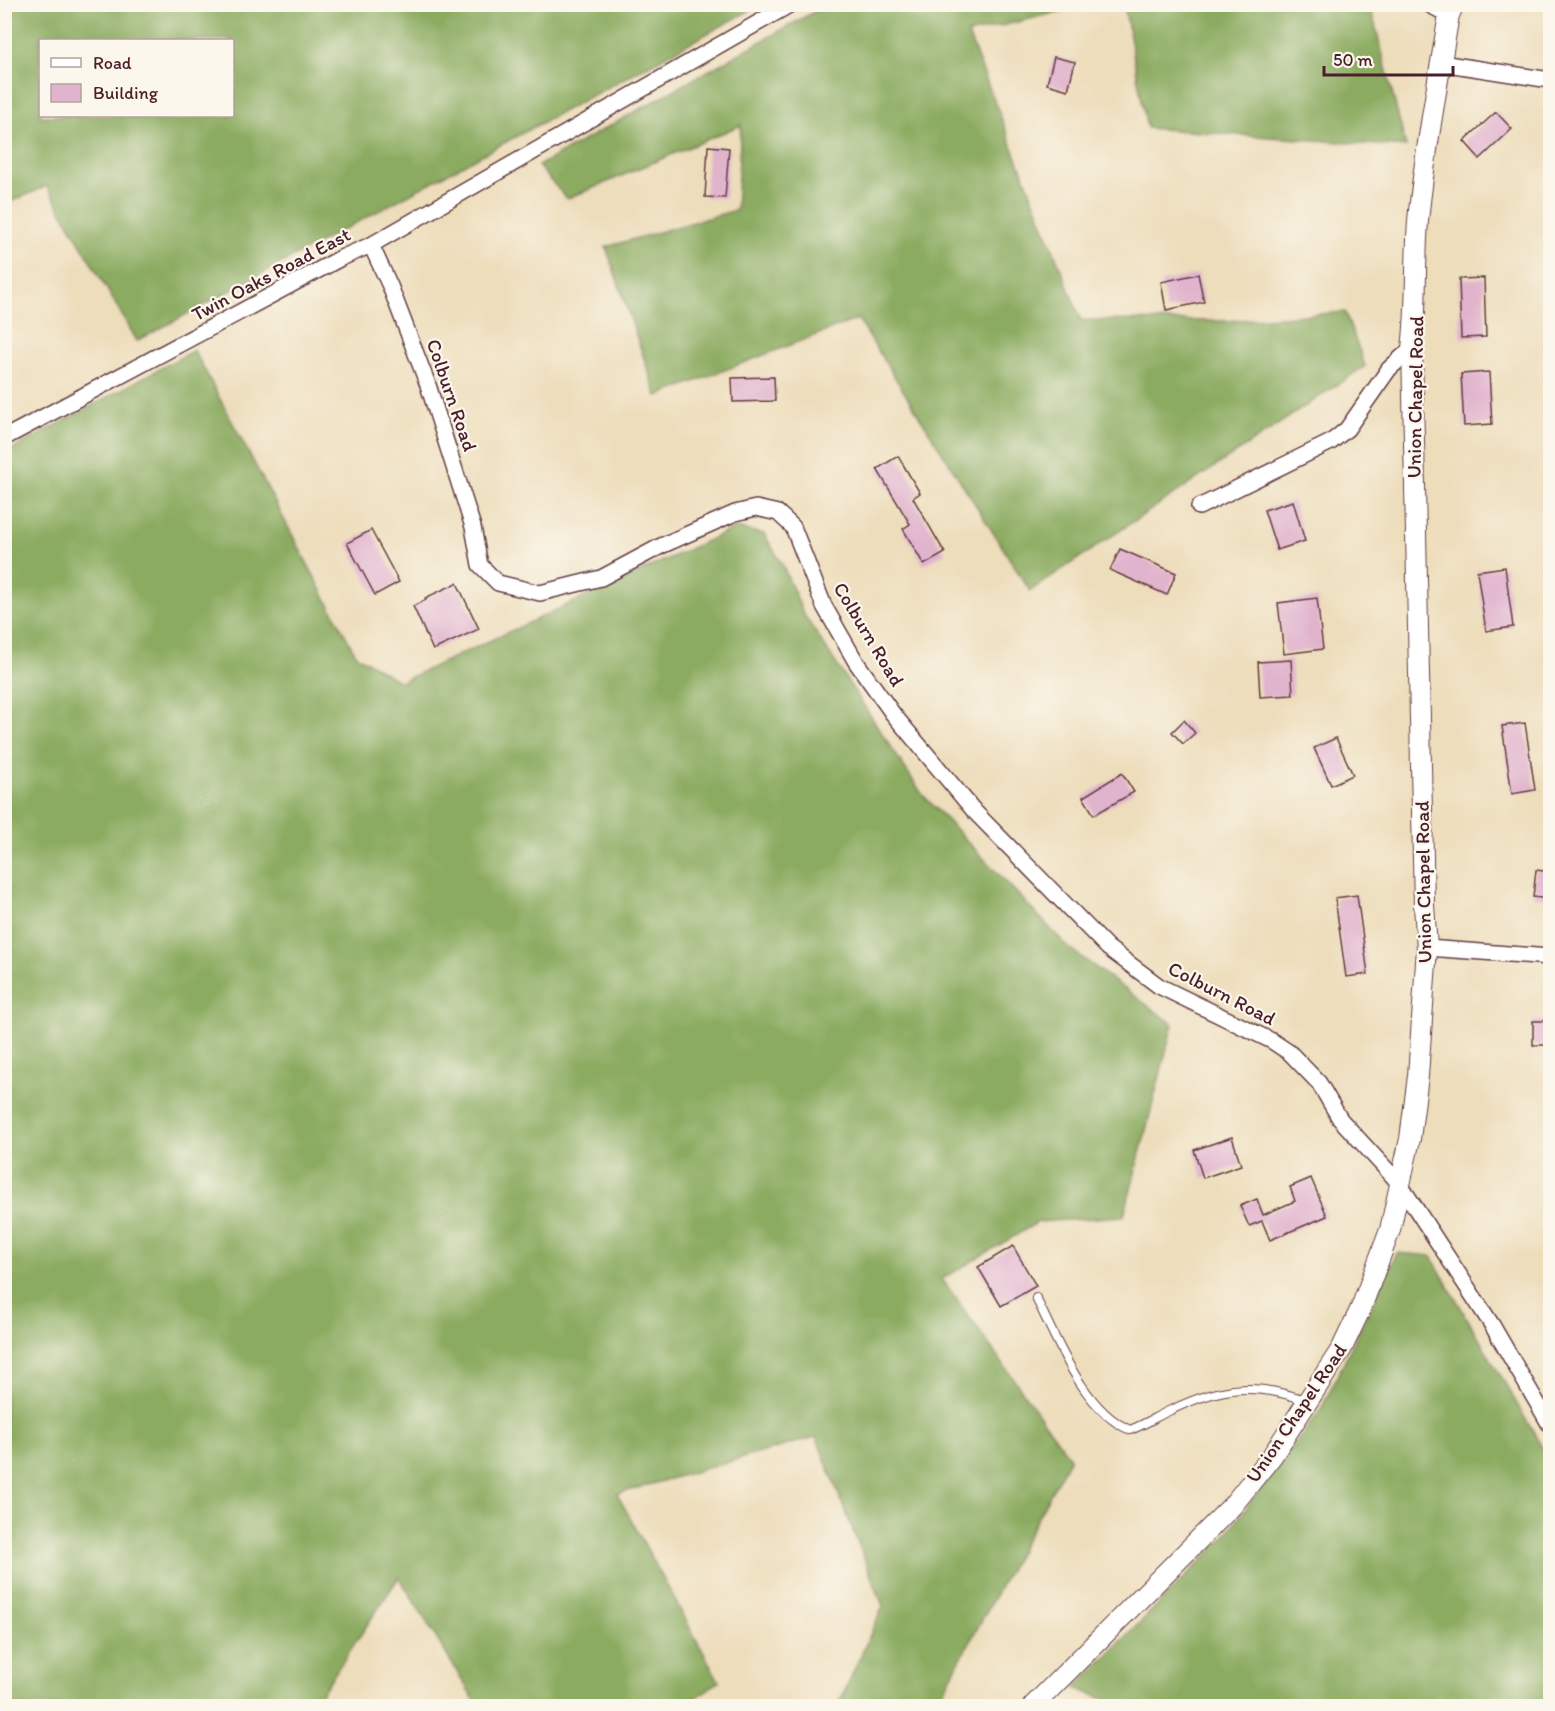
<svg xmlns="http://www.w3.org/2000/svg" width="1555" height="1711" viewBox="0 0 1555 1711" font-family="Itim,sans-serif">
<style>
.forest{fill:#8bab60;stroke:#6a6546;stroke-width:1.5;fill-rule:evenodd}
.building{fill:#e1b4ce}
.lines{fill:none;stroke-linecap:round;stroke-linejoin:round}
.service-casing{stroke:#623c41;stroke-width:10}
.minor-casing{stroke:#623c41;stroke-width:18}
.tertiary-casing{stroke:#623c41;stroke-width:22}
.service{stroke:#fff;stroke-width:8}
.minor{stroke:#fff;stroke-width:15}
.tertiary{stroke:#fff;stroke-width:20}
.labels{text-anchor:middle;stroke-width:4.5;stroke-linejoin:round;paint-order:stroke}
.street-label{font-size:20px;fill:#4a1f2b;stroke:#fbf7ec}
</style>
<rect width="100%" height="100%" fill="#fbf7ec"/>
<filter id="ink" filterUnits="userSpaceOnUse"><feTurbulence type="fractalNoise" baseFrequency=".0167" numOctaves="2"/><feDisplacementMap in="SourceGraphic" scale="12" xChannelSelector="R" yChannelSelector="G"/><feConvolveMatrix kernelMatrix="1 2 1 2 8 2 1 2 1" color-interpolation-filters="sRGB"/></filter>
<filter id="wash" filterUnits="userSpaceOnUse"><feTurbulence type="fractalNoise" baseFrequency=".008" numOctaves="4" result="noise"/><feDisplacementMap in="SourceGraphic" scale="24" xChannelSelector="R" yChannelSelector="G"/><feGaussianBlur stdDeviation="1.35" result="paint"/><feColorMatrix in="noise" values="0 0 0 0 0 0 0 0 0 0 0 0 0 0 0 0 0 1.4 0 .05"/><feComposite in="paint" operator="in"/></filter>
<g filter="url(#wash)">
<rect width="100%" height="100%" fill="#edddbb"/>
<path class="forest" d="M5 4H760V5L137 341 47 186 5 204ZM40 40H232V116H40Z
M826 5H1086L968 34 1081 320 1227 321 1345 312 1365 366 1030 591 858 319 657 396 606 247 736 210 741 125 567 199 538 166Z
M1124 5H1370L1406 147 1147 128Z
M194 350 356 655 400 682 735 528 764 534 782 564 804 615 922 794 1069 948 1173 1024 1124 1216 1038 1222 942 1279 1070 1458 935 1706H838L883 1606 816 1437 617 1494 719 1681 685 1706H478L399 1577 313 1706H5V453Z
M1397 1253 1431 1256 1550 1461V1706H1122L1075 1688 1221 1541 1320 1411Z"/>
<g id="blocks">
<path class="building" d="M1054 57 1075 62 1068 90 1047 84Z
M1496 112 1512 129 1480 159 1464 141Z
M708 146 729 148 725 198 705 197Z
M1198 274 1204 302 1166 310 1161 282Z
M1484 278 1486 337 1461 338 1459 279Z
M1489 372 1492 424 1464 426 1461 374Z
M774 377 775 401 733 402 732 378Z
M898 456 920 493 913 498 945 553 924 565 903 529 910 524 877 469Z
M1293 501 1305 541 1277 550 1264 510Z
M371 530 399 582 375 595 347 543Z
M1120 549 1176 573 1167 595 1110 570Z
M1505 567 1513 627 1486 631 1477 571Z
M457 583 479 629 433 650 413 606 426 600 425 598Z
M1317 598 1323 649 1284 654 1278 603Z
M1291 660 1293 695 1260 697 1258 662Z
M1184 720 1195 733 1183 744 1172 732Z
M1525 723 1535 790 1512 794 1502 726Z
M1336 738 1353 775 1331 785 1314 748Z
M1122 773 1134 792 1094 815 1083 797Z
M1536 870 1551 872V899L1533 897Z
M1357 895 1368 974 1346 977 1335 898Z
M1533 1021H1551V1045H1533Z
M1232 1137 1241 1165 1203 1178 1194 1150Z
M1311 1178 1327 1216 1270 1240 1262 1221 1249 1226 1240 1206 1257 1199 1263 1215 1295 1201 1290 1187Z
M1013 1246 1036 1286 1001 1306 978 1267Z"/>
</g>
</g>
<g filter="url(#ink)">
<use href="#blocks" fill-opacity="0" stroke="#623c41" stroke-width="1.5"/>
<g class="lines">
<g class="service-casing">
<path id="service" d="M1036 1298C1057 1340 1084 1411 1130 1430 1144 1425 1157 1416 1171 1410 1221 1386 1256 1382 1308 1401"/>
</g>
<g class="minor-casing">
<path id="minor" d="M1428 4 1449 15
M1441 63 1550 80
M371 245 390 286 428 385 473 527 480 565 498 583 540 593 601 578 661 546 735 513 756 508 778 513 793 527 824 606 856 662 893 714 975 812 1108 948 1159 986 1272 1041 1290 1053 1319 1083 1340 1119 1399 1183 1492 1325 1550 1425
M4 438 341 258 371 245 791 4
M1199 507 1331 442 1347 429 1389 369 1412 348
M1427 948 1550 957"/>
</g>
<g class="tertiary-casing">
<path id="tertiary" d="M1033 1706 1232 1506 1272 1456 1342 1348 1361 1308 1390 1230 1410 1139 1418 1076 1427 948 1424 905 1412 348C1418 303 1414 256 1419 211 1426 145 1438 80 1449 15L1454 4"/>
</g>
<use href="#service" class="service"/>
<use href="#minor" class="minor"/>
<use href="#tertiary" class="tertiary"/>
</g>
</g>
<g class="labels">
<g class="street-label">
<text transform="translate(271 274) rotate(-28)" y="7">Twin Oaks Road East</text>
<text transform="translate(452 395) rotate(71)" y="7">Colburn Road</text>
<text transform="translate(1415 397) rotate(-89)" y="7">Union Chapel Road</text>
<text transform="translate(869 634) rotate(59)" y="7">Colburn Road</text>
<text transform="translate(1423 882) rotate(-91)" y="7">Union Chapel Road</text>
<text transform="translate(1222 993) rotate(27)" y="7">Colburn Road</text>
<text transform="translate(1296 1413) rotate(-56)" y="7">Union Chapel Road</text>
</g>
</g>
<rect width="1555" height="1711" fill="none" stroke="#fbf7ec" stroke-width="24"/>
<rect x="39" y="39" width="195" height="78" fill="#fbf7ec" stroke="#b4a19f" stroke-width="1.5"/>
<rect x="51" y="58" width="30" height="9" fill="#ffffff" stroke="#b4a19f" stroke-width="1.5"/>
<text x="93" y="69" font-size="18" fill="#4a1f2b">Road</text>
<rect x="51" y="84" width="30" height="18" fill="#e1b4ce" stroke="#b4a19f" stroke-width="1.5"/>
<text x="93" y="99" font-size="18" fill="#4a1f2b">Building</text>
<path d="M1324 66v9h129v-9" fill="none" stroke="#4a1f2b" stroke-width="3"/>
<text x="1333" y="66" font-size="18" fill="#4a1f2b" stroke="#fbf7ec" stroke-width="4.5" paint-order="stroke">50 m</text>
</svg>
